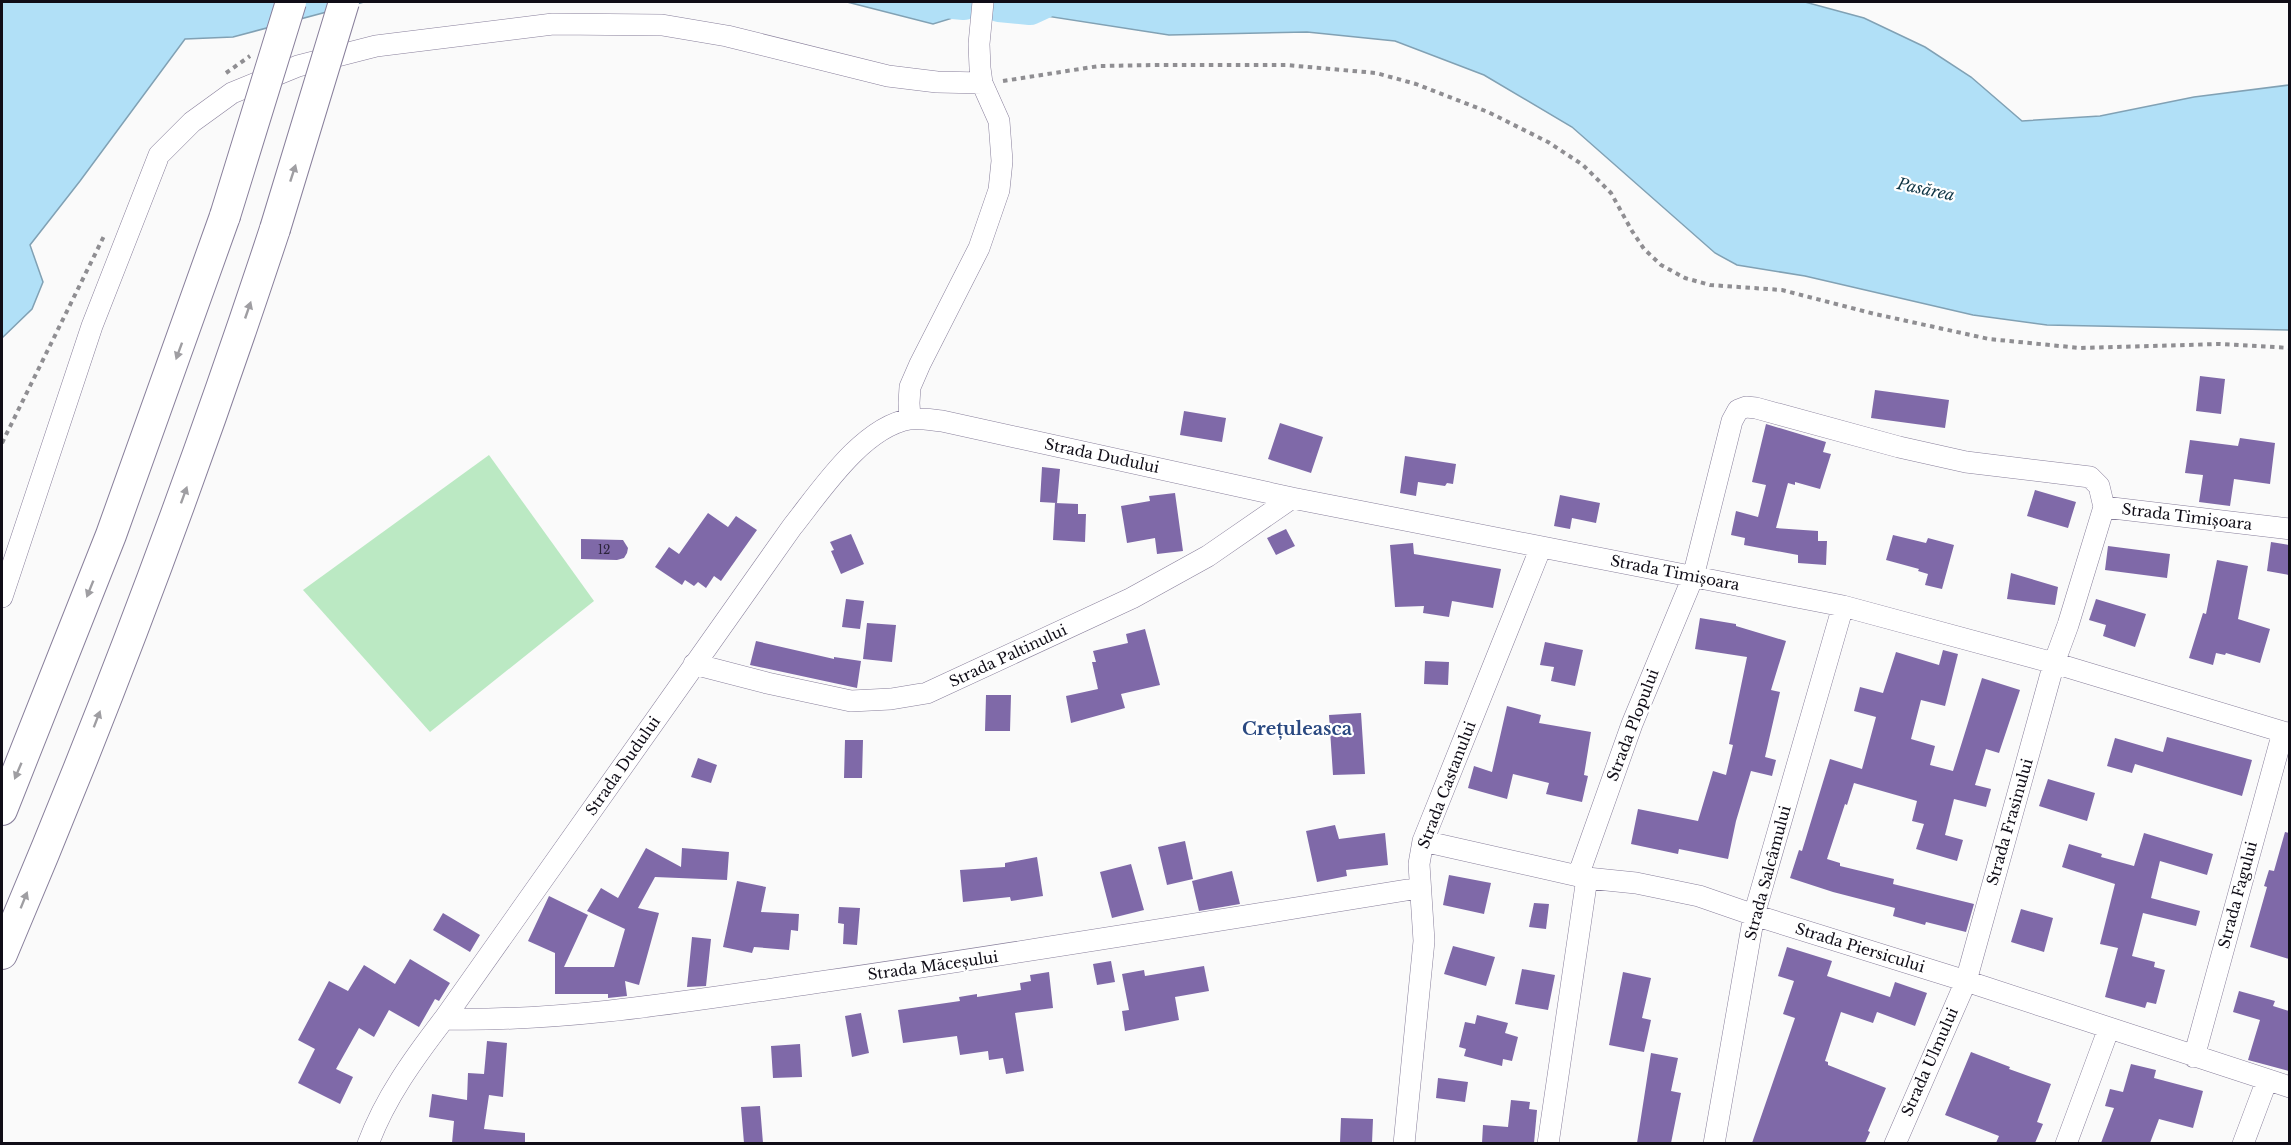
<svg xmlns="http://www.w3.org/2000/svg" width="2291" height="1145" viewBox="0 0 2291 1145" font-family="'Libre Baskerville',serif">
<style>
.green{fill:#bbe9c3}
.water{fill:#b1e0f7;stroke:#81a1b4;stroke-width:1.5}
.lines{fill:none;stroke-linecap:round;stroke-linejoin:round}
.river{stroke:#b1e0f7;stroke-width:34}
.building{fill:#7f69a8}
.minor-casing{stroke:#887f9b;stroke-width:22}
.highway-casing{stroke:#887f9b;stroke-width:32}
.path{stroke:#8f8e92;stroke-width:4;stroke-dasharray:4.5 4.5;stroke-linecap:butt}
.minor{stroke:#fff;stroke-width:21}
.highway{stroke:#fff;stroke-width:30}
.highway-bridge-casing{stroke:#887f9b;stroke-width:32;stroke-linecap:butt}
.highway-bridge{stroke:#fff;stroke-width:30}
.oneway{fill:#9f9ea2}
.labels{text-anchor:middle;stroke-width:4.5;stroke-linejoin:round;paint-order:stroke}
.number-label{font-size:12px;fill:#2c243b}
.street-label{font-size:15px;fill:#100d17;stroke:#fff}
.water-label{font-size:16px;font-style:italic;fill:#0e3444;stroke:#fff}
.quarter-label{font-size:18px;font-weight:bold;fill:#2a4981;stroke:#fff}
</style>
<rect width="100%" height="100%" fill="#fafafa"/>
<path class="green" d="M489 455 594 601 430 732 303 590Z"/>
<path class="water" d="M2 2H364L233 37 185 39 80 181 30 245 43 282 32 309 2 338Z
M847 2H958L956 17 933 24Z
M1022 2H1805L1864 18 1925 47 1971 77 2022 121 2100 116 2194 97 2289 85V330L2047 325 1973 315 1805 276 1737 265 1715 253 1572 127 1484 75 1395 41 1307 32 1169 35 1020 12Z"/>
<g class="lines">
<path class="river" d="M953 2 964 3
M999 5 1030 8 1043 2"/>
</g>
<path class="building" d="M2200 376 2225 379 2221 414 2196 411Z
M1875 390 1949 400 1945 428 1871 418Z
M1184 411 1226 418 1222 442 1180 435Z
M1280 423 1323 437 1311 473 1268 459Z
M1766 424 1826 442 1823 452 1831 454 1820 489 1795 482V485L1788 483 1776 528 1818 531V541H1827L1826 565 1798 563V555L1744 545 1745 538 1731 535 1736 511 1758 517 1766 485 1752 482Z
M2240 438 2275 443 2270 484 2234 479 2230 506 2199 502 2203 475 2185 473 2190 440 2238 446Z
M1405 456 1456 464 1453 484 1447 483 1445 486 1418 482 1416 496 1400 493Z
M1042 467 1060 469 1057 503 1040 502Z
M2035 490 2076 502 2068 528 2027 516Z
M1175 493 1183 551 1157 554 1155 538 1127 543 1121 506 1150 501 1149 496Z
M1560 495 1600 503 1596 523 1572 518 1570 529 1554 526Z
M1055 503 1078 504V514H1086L1085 542 1053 540Z
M708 513 728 527 736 516 757 530 721 581 714 576 706 588 698 582 694 586 685 580 682 585 655 567 669 547 679 554Z
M1286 529 1295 546 1276 555 1267 538Z
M851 534 864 564 841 574 831 551 834 550 830 542Z
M1893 535 1926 543 1928 538 1954 545 1942 589 1925 585 1928 574 1918 571 1919 569 1886 560Z
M581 539 623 540 628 548 627 553 624 558 617 560 581 559Z
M2271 542 2289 545V575L2267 571Z
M1413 543 1414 554 1501 569 1493 608 1452 601 1449 617 1423 613 1424 606 1395 607 1390 545Z
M2108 546 2170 554 2167 578 2105 570Z
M2217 560 2248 566 2238 619 2270 629 2260 663 2226 653 2225 655 2216 653 2213 665 2189 658 2203 613 2206 614Z
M2011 573 2058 587 2055 605 2007 599Z
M846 599 864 601 860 629 842 627Z
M2096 599 2146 614 2135 647 2103 636 2106 625 2089 620Z
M1700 618 1736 624V626L1786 641 1771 690 1780 692 1765 757 1776 760 1772 776 1751 771 1736 821 1728 859 1679 849 1678 854 1631 844 1638 809 1698 821 1713 771 1726 775 1733 745 1729 744 1747 657 1695 649Z
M867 623 896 625 892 662 863 659Z
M1145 629 1160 685 1121 694 1125 708 1071 723 1066 696 1098 689 1092 662H1096L1093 651 1128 643 1126 634Z
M756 641 834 659V657L861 661 857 688 750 665Z
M1545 642 1583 650 1575 686 1551 681 1554 667 1540 665Z
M1943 650 1958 654 1945 706 1921 700 1911 739 1935 746 1930 765 1953 771 1982 678 2020 690 1999 753 1986 749 1975 785 1991 789 1986 807 1954 799 1945 835 1963 840 1957 861 1916 849 1924 824 1912 821 1917 801 1854 783 1847 805 1845 804 1827 859 1840 863V866L1894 879 1893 884 1974 904 1966 932 1926 922 1925 925 1893 916 1895 908 1833 892 1790 878 1799 850 1802 851 1830 759 1862 769 1876 717 1854 711 1860 687 1883 693 1896 652 1939 665Z
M1425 661 1449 662 1448 685 1424 684Z
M986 695H1011L1010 731H985Z
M1507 706 1541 715 1539 723 1591 732 1584 775 1588 776 1582 802 1546 794 1549 783 1513 774 1507 799 1468 788 1474 766 1492 772Z
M1361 713 1365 774 1333 775 1329 715Z
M2167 737 2252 760 2242 796 2135 764 2132 773 2107 766 2115 738 2163 752Z
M845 740H863L862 778H844Z
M698 758 717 765 711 783 691 777Z
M2048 779 2095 793 2087 821 2039 806Z
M1335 825 1339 839 1385 833 1388 865 1346 870 1347 876 1317 882 1306 831Z
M2285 832 2289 833V959L2250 947 2267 887 2264 886 2269 870 2274 871Z
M2144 833 2213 854 2207 875 2160 861 2151 898 2200 911 2196 926 2143 913 2132 956 2155 962 2154 967 2165 970 2156 1004 2147 1002 2145 1008 2105 997 2118 948 2100 944 2115 884 2062 867 2069 844 2102 854 2101 857 2134 866Z
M1185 841 1193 879 1167 885 1158 847Z
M646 848 681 867 682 848 729 852 727 880 655 877 638 908 659 913 639 985 625 981 627 996 608 998V994H555V953L528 941 549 896 588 915 564 967H614L625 929 587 911 601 888 618 898Z
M1037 857 1043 896 1011 901 1010 897 963 902 960 870 1005 867V863Z
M1131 864 1144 910 1112 918 1100 872Z
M1232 871 1240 904 1199 911 1192 881Z
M1449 875 1491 883 1484 914 1443 905Z
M737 881 766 887 761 912 799 914 798 931 791 930 789 950 754 947 752 953 723 947Z
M1534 903 1549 904 1546 929 1529 927Z
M839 907 860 908 857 945 843 944 844 924 838 923Z
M2021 909 2053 918 2044 952 2011 942Z
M443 913 480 935 470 952 433 930Z
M692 937 711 939 706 986 687 987Z
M1453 946 1495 957 1486 986 1444 974Z
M1787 947 1832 961 1827 976 1890 997 1895 982 1927 993 1915 1026 1877 1012 1873 1023 1841 1012 1825 1061 1828 1062V1065L1886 1088 1868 1131 1870 1132 1865 1143H1752L1795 1018 1783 1014 1794 981 1778 976Z
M410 959 450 983 439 1001 435 999 419 1027 389 1010 374 1037 359 1028 336 1069 353 1077 340 1104 298 1083 315 1049 298 1040 329 981 348 991 364 965 395 984Z
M1111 961 1115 982 1097 985 1093 964Z
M1204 966 1209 991 1175 997 1179 1020 1125 1031 1122 1011 1129 1010 1122 974 1144 970 1145 976Z
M1522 969 1555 975 1548 1010 1515 1004Z
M1049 972 1053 1008 1015 1013 1024 1071 1006 1074 1003 1058 989 1060 988 1051 960 1055 957 1036 903 1043 898 1010 960 1001 959 997 977 994V997L1021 990 1020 983 1031 981 1030 975Z
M1623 972 1651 978 1642 1018 1651 1020 1644 1052 1609 1045Z
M2239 991 2275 1001 2273 1006 2289 1011V1071L2248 1060 2260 1020 2233 1012Z
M861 1013 869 1053 852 1057 845 1016Z
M1477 1015 1508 1023 1505 1033 1518 1037 1512 1061 1503 1059 1502 1066 1464 1056 1466 1049 1459 1047 1465 1022 1475 1024Z
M487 1041 507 1043 503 1097 489 1095 484 1129 525 1133V1143H452L454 1121 429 1117 432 1094 467 1100 468 1073 484 1074Z
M800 1044 802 1077 773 1078 771 1046Z
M1971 1052 2010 1067 2009 1069 2051 1084 2037 1122 2043 1124 2035 1143H1996L1999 1136 1945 1115Z
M1651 1053 1678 1058 1671 1091 1681 1093 1671 1143H1637Z
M2131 1064 2156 1070 2154 1078 2203 1091 2193 1128 2159 1119 2150 1143H2101L2114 1108 2105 1106 2110 1089 2123 1092Z
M1438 1078 1468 1082 1465 1102 1436 1098Z
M1511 1100 1530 1102 1529 1109 1537 1110 1534 1143H1482L1483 1125 1508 1127Z
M760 1106 763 1143H744L741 1107Z
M1341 1118 1373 1119 1372 1143H1340Z"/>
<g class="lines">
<g class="minor-casing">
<path id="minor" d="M910 419 909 403 910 387 920 364 979 248 999 190 1002 161 999 121 982 83 980 68 979 44 983 2
M2 597 92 326 159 155 192 122 232 93 298 66 376 46 553 24 662 25 727 36 888 76 937 82 982 83
M694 664 767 683 851 701 891 699 927 693 1132 598 1208 556 1292 498
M1423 841 1587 878 1636 883 1699 896 1754 915 1966 981 2290 1087
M1578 876 1632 724 1693 577 1732 421 1738 410 1746 407 1756 408 1899 447 1966 462 2090 477 2099 486 2104 507
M444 1019C572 1022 701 999 827 981 1025 952 1222 920 1419 888
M2194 1057 2283 732
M368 1144C385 1098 414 1058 444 1019L792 527C820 492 862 427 910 419 920 418 932 420 942 421L1292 498 1843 606 2054 663 2290 734
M1404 1144 1424 941 1419 864 1423 841 1541 547
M1548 1144 1587 878
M1714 1144 1754 915 1843 606
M1895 1144 1966 981 2054 663 2068 625 2104 507 2290 529
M2066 1144 2109 1028
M2243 1144 2267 1080"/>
</g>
<g class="highway-casing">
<path id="highway" d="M2 810 111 535 225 216
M2 954C103 717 194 475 275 229"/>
</g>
<path class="path" d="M226 73 250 56
M1003 81 1099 66 1155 65H1286L1376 73 1416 84 1488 112 1548 142 1583 165 1611 193 1632 231 1644 249 1661 265 1685 278 1710 285 1782 290 1875 314 1989 339 2080 348 2220 344 2290 348
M2 443 105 234"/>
<use href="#minor" class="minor"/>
<use href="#highway" class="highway"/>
<g class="highway-bridge-casing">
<path id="highway-bridge" d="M225 216 291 2
M275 229 344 2"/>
</g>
<use href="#highway-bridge" class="highway-bridge"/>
</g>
<defs><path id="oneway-solid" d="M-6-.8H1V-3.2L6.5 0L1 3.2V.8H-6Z" transform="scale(1.5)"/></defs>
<g class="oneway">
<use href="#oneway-solid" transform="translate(293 173) rotate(-72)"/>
<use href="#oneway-solid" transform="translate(248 310) rotate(-71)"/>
<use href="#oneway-solid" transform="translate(179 351) rotate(110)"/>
<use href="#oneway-solid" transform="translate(184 495) rotate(-70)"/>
<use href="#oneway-solid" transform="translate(90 589) rotate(112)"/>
<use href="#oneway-solid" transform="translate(97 719) rotate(-69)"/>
<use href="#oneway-solid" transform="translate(18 771) rotate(113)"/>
<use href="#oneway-solid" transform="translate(24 900) rotate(-68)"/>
</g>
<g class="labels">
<g class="number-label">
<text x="604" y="554">12</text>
</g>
<g class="street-label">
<text transform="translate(1102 456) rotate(12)" y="5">Strada Dudului</text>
<text transform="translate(2187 517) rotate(7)" y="5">Strada Timișoara</text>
<text transform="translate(1675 573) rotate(11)" y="5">Strada Timișoara</text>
<text transform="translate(1008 656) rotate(-25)" y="5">Strada Paltinului</text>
<text transform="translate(1633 725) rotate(-69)" y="5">Strada Plopului</text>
<text transform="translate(623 766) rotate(-55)" y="5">Strada Dudului</text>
<text transform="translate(1447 785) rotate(-69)" y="5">Strada Castanului</text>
<text transform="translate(2010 822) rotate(-74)" y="5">Strada Frasinului</text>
<text transform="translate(1768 873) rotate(-75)" y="5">Strada Salcâmului</text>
<text transform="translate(2238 895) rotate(-75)" y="5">Strada Fagului</text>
<text transform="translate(1860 948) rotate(17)" y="5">Strada Piersicului</text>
<text transform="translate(933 966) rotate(-8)" y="5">Strada Măceșului</text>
<text transform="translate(1930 1062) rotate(-66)" y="5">Strada Ulmului</text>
</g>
<g class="water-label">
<text transform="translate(1926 189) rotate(12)" y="6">Pasărea</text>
</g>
<g class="quarter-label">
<text x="1297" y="735">Crețuleasca</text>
</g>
</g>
<rect width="2291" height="1145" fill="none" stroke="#100d17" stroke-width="6"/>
</svg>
